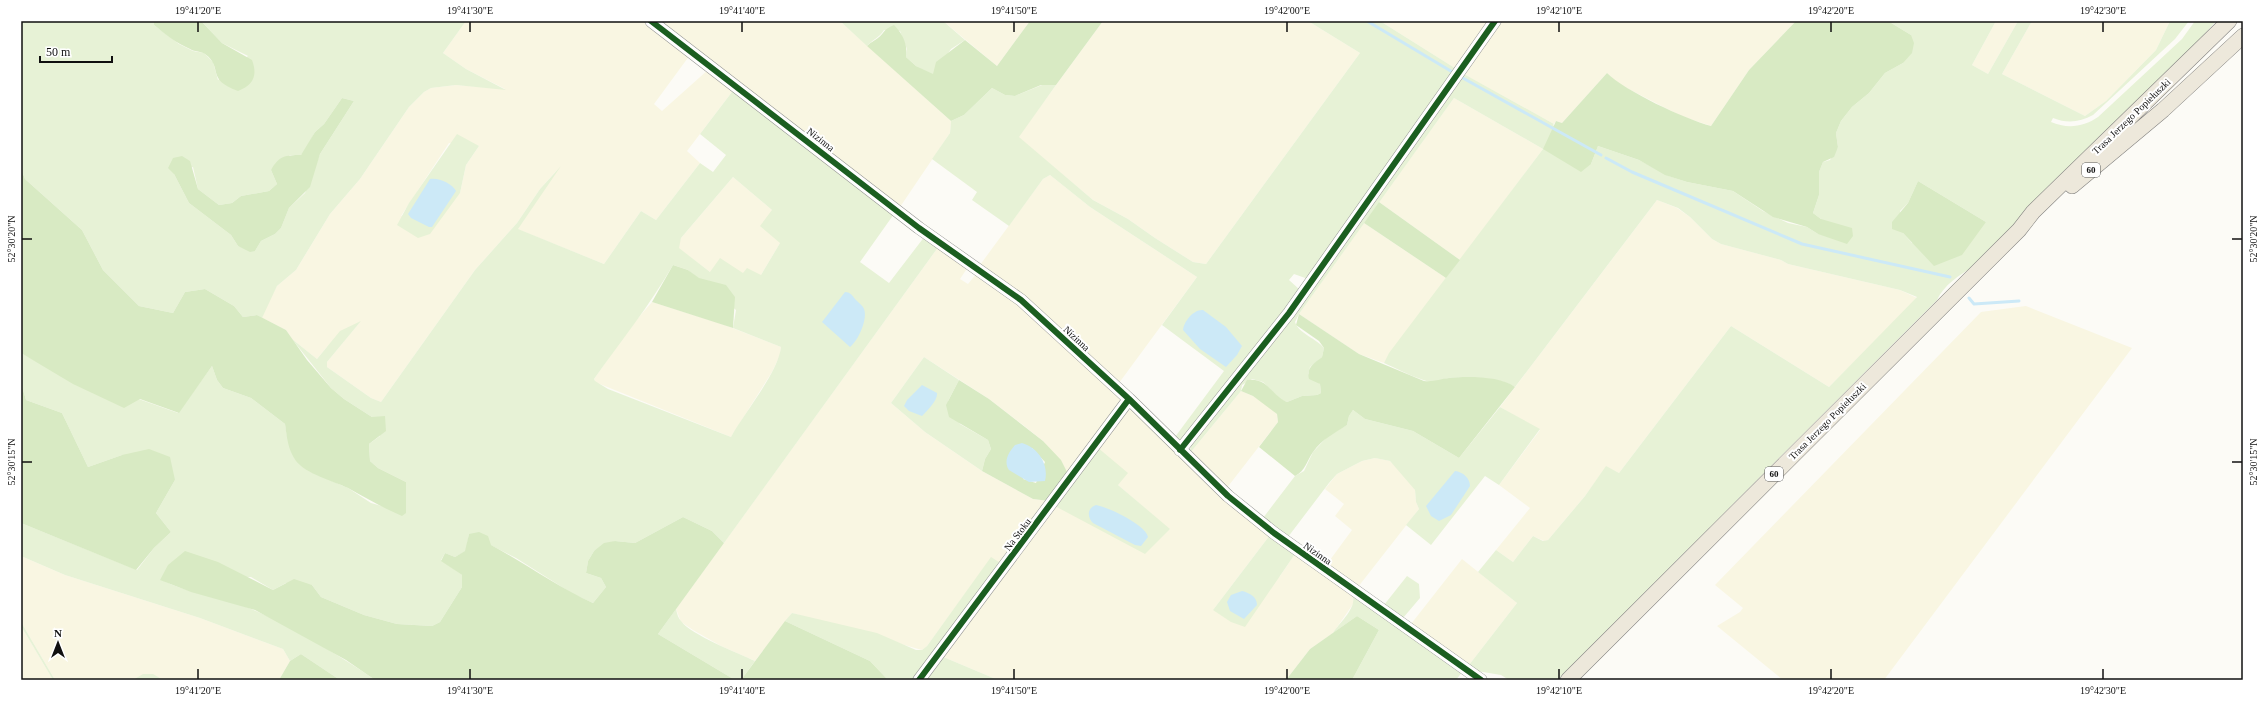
<svg xmlns="http://www.w3.org/2000/svg" width="2264" height="701" viewBox="0 0 2264 701" font-family="'Times New Roman',serif">
<style>
.farmland{fill:#f9f6e2;fill-rule:evenodd}
.green{fill:#e7f2d6;fill-rule:evenodd}
.forest{fill:#d8eac3;fill-rule:evenodd}
.water{fill:#cce9f7}
.lines{fill:none;stroke-linecap:round;stroke-linejoin:round}
.stream{stroke:#cce9f7;stroke-width:3}
.minor-casing{stroke:#969694;stroke-width:13}
.major-casing{stroke:#848381;stroke-width:16}
.minor{stroke:#fffefe;stroke-width:12}
.major{stroke:#ede8db;stroke-width:15}
.cycleway-casing{stroke:#fff;stroke-width:8}
.cycleway{stroke:#1b5e20;stroke-width:6}
.ticks{fill:none;stroke:#101010;stroke-width:1.5}
.labels{text-anchor:middle;stroke-width:4;stroke-linejoin:round;paint-order:stroke}
.shield{fill:#fff;stroke:#585858;stroke-width:1}
.shield-label{font-size:9px;font-weight:bold;fill:#101010}
.street-label{font-size:10px;fill:#101010;stroke:#fff}
.neatline{fill:none;stroke:#101010;stroke-width:1.5}
.ticks-label{font-size:10px;text-anchor:middle;fill:#101010}
</style>
<rect width="100%" height="100%" fill="#fcfbf6"/>
<path class="farmland" d="M466 21H645L690 55 654 104 662 111 709 69 735 88 687 151 700 163 656 220 641 211 604 264 517 229 558 169 540 189 517 223 475 270 381 402 371 398 327 367V362L360 322 351 327 326 348 317 359 292 339 286 330 262 318 263 312 277 286 296 270 330 214 360 179 409 107 424 92 431 88 456 85 505 89 466 69 443 53ZM449 143 479 146 466 165 460 193 401 216Z
M660 21H840L951 121 950 133 900 207Z
M943 21H1030L997 66Z
M1103 21H1308L1360 53 1206 264 1193 262 1155 238 1128 219 1093 200 1018 137Z
M1380 21H1492L1458 70Z
M1500 21H1796L1749 70 1711 126 1681 116 1617 83 1607 73 1562 123 1556 121 1554 124 1463 74Z
M1996 21H2018L1988 74 1972 65Z
M2032 21H2170L2156 50 2106 101 2085 116 2002 74Z
M1454 98 1543 149 1460 260 1379 202Z
M1050 175 1090 207 1197 277 1119 383 980 265 1043 179Z
M733 177 772 210 780 243 761 275 710 272 678 248 681 238Z
M1657 200 1677 208 1690 217 1712 239 1721 244 1781 260 1788 264 1900 290 1917 298 1829 387 1731 326 1619 473 1606 467 1585 496 1548 540 1544 541 1533 536 1513 562 1496 550 1530 508 1499 485 1540 430 1500 407Z
M1364 223 1446 278 1384 363 1359 354 1299 314Z
M939 246 968 267 960 279 968 284 977 273 1017 304 1119 396 1121 401 1069 476 1043 441 1023 425 989 399 924 357 891 403 925 432 982 471 1033 499 1049 501 1002 564 991 558 927 646 922 650 792 613 755 661 721 646 693 630 681 622 676 609Z
M652 302 722 324 781 347 780 355 772 372 731 437 595 382 594 379 632 325Z
M2026 306 2132 348 1884 680H1783L1717 626 1740 612 1743 608 1715 585 1981 312Z
M1241 391 1253 396 1272 409 1277 414 1278 422 1226 489 1190 453Z
M1132 410 1270 535 1213 610 1280 576 1295 554 1353 596 1354 602 1351 607 1333 633 1310 649 1286 680H998L941 656 1053 505 1170 530 1118 485 1097 447 1127 411Z
M1375 458 1390 461 1408 480 1415 490 1416 502 1419 509 1358 587 1327 564 1352 530 1335 516 1344 504 1325 489 1337 474 1362 461Z
M21 556 65 575 200 618 283 649 290 661 279 680H163L160 678 55 680 21 622Z
M1462 559 1517 603 1469 665 1411 624Z
M21 626 53 680H21Z"/>
<path class="green" d="M21 21H154V25L179 44 193 51 204 53 213 62 218 80 248 56 222 43 201 21H466L443 53 466 69 506 90 456 85 431 88 424 92 409 107 360 179 330 214 296 270 277 286 262 318 257 315 243 317 234 306 205 289 185 292 173 313 139 306 103 270 82 230 25 179 21 169ZM342 98 354 101 320 154 305 193 289 208 281 228 275 234 261 241 255 251 238 246 231 235 189 203 174 174 193 167 198 189 219 205 232 203 241 196 269 191 277 184 271 170 290 155H301L306 149 315 132 324 124Z
M840 21H943L965 40 951 49 933 75 916 66 906 57 907 49 900 31 884 30C879 38 873 39 867 46Z
M1308 21H1380L1458 70 1376 179 1308 279 1294 274 1289 280 1300 290 1183 440 1175 437 1224 371 1162 325 1197 277 1090 207 1050 175 1043 179 1009 226 972 200 977 192 932 159 950 133 951 121 964 115 992 88 1005 95 1015 96 1042 85H1056L1019 137 1093 200 1128 219 1155 238 1193 262 1206 264 1360 53Z
M1888 21H1996L1972 65 1988 74 2018 21H2032L2002 74 2085 116 2106 101 2156 50 2170 21H2189L2175 39 2093 115C2080 122 2068 124 2053 118L2051 122C2067 129 2084 127 2098 117L2182 39 2195 21H2216L2192 48 1973 267C1959 275 1944 285 1937 300L1557 680H1509L1501 675 1477 671 1469 665 1517 603 1478 572 1496 550 1513 562 1533 536 1543 541 1548 540 1585 496 1606 466 1619 473 1731 326 1829 387 1917 297 1900 290 1788 264 1781 260 1721 244 1712 239 1690 217 1678 208 1657 200 1515 387C1502 377 1464 376 1448 378 1443 379 1438 382 1433 382 1423 382 1395 368 1384 363L1389 353 1543 149 1454 98 1299 314 1295 322C1299 334 1316 338 1324 348L1322 357 1310 367 1308 374 1320 384 1321 393 1317 395 1302 396 1287 402 1281 400 1263 382 1252 379 1242 385 1241 391 1190 453 1191 442 1462 73 1554 124 1553 125 1591 164 1598 146 1639 160 1669 176 1687 182 1733 191 1763 211 1788 223 1807 227 1818 234 1821 219 1813 213 1819 195V172L1823 162 1830 160 1838 147 1836 133 1841 121 1852 107 1869 93 1885 73 1903 63 1911 35ZM1918 181 1986 222 1912 243 1903 233 1900 211 1908 203Z
M735 88 894 214 860 262 889 283 925 236 939 246 724 543 712 531 683 517 635 543 615 541 594 551 588 561 586 573 601 578 606 587 593 603 573 594 516 558 469 534 466 551 455 557 445 553 441 560 462 575V587L440 622 432 626 397 624 364 615 321 597 312 585 286 583 273 590 251 577 160 579C190 595 225 597 256 611 296 629 339 655 375 680H340L301 654 290 661 283 649 200 618 65 575 21 556V523L137 570 154 548 171 532 156 513 175 480 122 455 88 467 62 413 26 400 21 383V353L43 365 178 413 212 366 217 380 223 388 251 398 285 424 287 436 318 475 348 488 371 503 406 513V482L378 468 370 461 369 444 380 436 372 417 344 399 331 388 292 339 317 359 340 331 361 321 327 362V367L371 398 381 402 475 270 517 223 540 189 561 166 518 229 604 264 641 211 656 220 700 163 713 172 726 155 700 134ZM733 177 772 210 760 226 780 243 761 275 747 268 743 273 720 258 710 272 679 248 681 238ZM673 265 688 270 736 310 733 328 781 347C778 373 744 413 731 437L608 389 595 381 594 379C621 341 650 305 673 265Z
M457 134 479 146 466 165 460 193 430 234 418 238 397 225 409 203Z
M924 357 959 380 948 401 960 424 988 440 991 449 985 459 982 471 925 432 891 403Z
M1500 407 1540 429 1499 485 1485 476 1431 545 1406 525 1419 509 1416 502 1415 490 1390 461 1375 458 1362 461 1337 474 1329 483 1288 537 1263 518 1295 476 1304 471 1313 452 1328 436 1347 425 1349 416 1353 410 1365 419 1413 431 1459 458Z
M1097 447 1128 473 1118 485 1170 529 1145 554 1053 505Z
M1270 535 1295 554 1245 627 1231 622 1213 610Z
M991 557 1002 564 916 680H888L870 661 785 621 792 613 877 633 916 650H922L927 646Z
M1407 576 1419 584 1420 598 1403 618 1384 605Z
M1353 596 1463 671 1456 680H1352L1379 630 1357 616 1333 633C1340 622 1356 609 1353 596Z
M676 609C677 613 678 618 681 621 691 635 738 653 755 661L741 680H735L658 634Z
M21 622 55 680H53L21 626Z
M941 656 998 680H923Z
M143 674H153L163 680H133Z"/>
<path class="forest" d="M154 21H201L222 43 252 60C258 76 253 85 238 91 205 79 224 68 205 54 201 51 195 52 190 49 176 43 165 34 154 25Z
M1030 21H1103L1056 85H1041L1015 96 1005 95 992 88 964 115 951 121 867 46C871 42 874 41 878 38 885 33 882 30 894 25 903 34 908 45 906 57L916 66 933 74 936 62 965 40 997 66Z
M1796 21H1888L1911 35 1914 43 1912 53 1903 63 1885 73 1869 93 1852 107 1841 121 1836 133 1838 147 1834 157 1823 162 1819 172V195L1813 213 1821 219 1852 228 1853 236 1847 244 1818 234 1807 227 1773 217 1733 191 1687 182 1665 175 1639 160 1598 146 1591 164 1581 172 1543 149 1556 121 1562 123 1607 73C1625 91 1685 119 1711 126L1749 70Z
M342 98 354 101 320 154 310 187 289 208 281 228 275 234 261 241 255 251 250 252 238 246 231 235 189 203 174 174 168 168 173 158 182 156 190 161 198 189 219 205 232 203 241 196 269 191 277 184 271 170C279 156 285 155 301 155L315 132 324 124Z
M21 169 25 179 82 230 103 270 139 306 173 313 185 292 205 289 234 306 243 317 257 315 286 330 307 360 331 388 344 399 372 417 385 416 386 431 369 444 370 461 378 468 406 482V513L402 516C383 508 366 498 348 488 333 481 306 474 296 461 288 450 287 438 285 424L251 398 223 388 217 380 212 366 179 413 140 399 124 408 73 384 21 353Z
M1918 181 1986 222 1962 255 1934 266 1903 233 1892 229V222L1908 203Z
M1379 202 1460 260 1446 278 1364 223Z
M673 265 688 270 699 278 726 285 735 297 733 328 652 302Z
M1299 314 1359 354 1424 381C1434 382 1440 379 1449 378 1467 376 1501 376 1515 387L1459 458 1413 431 1365 419 1353 410 1349 416 1347 425C1335 433 1322 439 1313 452 1306 462 1306 470 1295 476L1259 447 1278 422 1277 414 1253 396 1241 391 1247 380C1269 377 1271 396 1287 402L1302 396 1317 395 1321 393 1320 384 1309 379C1306 368 1314 363 1322 357L1324 348 1319 341 1296 325Z
M959 380 989 399 1043 441 1061 460 1069 476 1049 501 1033 499 982 471 985 459 991 449 988 440 949 417 946 405ZM1032 448 1045 462 1036 483 1023 479Z
M21 383 26 400 62 413 88 467 122 455 149 449 170 457 175 480 156 513 171 532 154 548 136 570 21 523Z
M683 517 712 531 724 543 658 634 735 680H375L346 660 255 610 191 592 160 580 168 565 185 551 218 562 273 590 294 579 312 585 321 597 364 615 397 624 432 626 440 622 462 587V575L441 561 445 553 455 557 465 551 469 534 479 532 488 536 491 545C525 563 557 587 593 603L606 587 601 578 586 573 588 561 594 551 604 543 615 541 635 543Z
M1357 616 1379 630 1352 680H1286L1310 649Z
M785 621 870 661 888 680H741Z
M301 654 340 680H279L290 661Z"/>
<path class="water" d="M430 179C438 177 453 184 456 191L432 227H429L411 218 408 214Z
M845 292C850 292 852 295 855 299 858 302 863 306 864 309 868 319 858 341 850 347L822 322Z
M1203 310 1226 327 1242 346 1237 355 1226 367 1200 349 1183 330C1184 321 1194 309 1203 310Z
M922 385 937 393C938 400 927 411 922 416L909 411 904 406 907 400Z
M1022 443C1039 448 1049 465 1045 481L1029 482 1009 470C1003 461 1009 452 1015 445Z
M1455 471C1463 472 1470 478 1470 486L1451 515 1439 521 1431 516 1426 506Z
M1096 505C1108 507 1146 525 1148 537L1141 546 1135 545 1093 523C1087 517 1087 508 1096 505Z
M1242 591C1250 593 1257 597 1257 605L1244 619 1230 611 1227 602 1231 595Z"/>
<g class="lines">
<path class="stream" d="M1367 21 1454 73
M1461 77 1601 155
M1606 158 1632 172 1802 244 1950 277
M1969 298 1974 304 2019 301"/>
<g class="minor-casing">
<path id="minor" d="M651 21 919 228 1021 300 1129 399 1228 496 1274 533 1481 680
M1180 450 1289 313 1495 21
M919 680 1129 399"/>
</g>
<g class="major-casing">
<path id="major" d="M2072 186 2163 110 2243 36
M1568 680 2019 230 2033 212C2098 148 2164 85 2229 21"/>
</g>
<use href="#minor" class="minor"/>
<use href="#major" class="major"/>
<g class="cycleway-casing">
<path id="cycleway" d="M651 21 919 228 1021 300 1129 399 1228 496 1274 533 1481 680
M1180 450 1289 313 1495 21
M919 680 1129 399"/>
</g>
<use href="#cycleway" class="cycleway"/>
</g>
<path class="ticks" d="M198 22V32M470 22V32M742 22V32M1014 22V32M1287 22V32M1559 22V32M1831 22V32M2103 22V32M22 239H32M2232 239H2242M22 462H32M2232 462H2242M198 669V679M470 669V679M742 669V679M1014 669V679M1287 669V679M1559 669V679M1831 669V679M2103 669V679"/>
<g class="labels">
<g class="shield">
<rect x="2082" y="163" width="18" height="14" rx="3"/>
<rect x="1765" y="467" width="18" height="14" rx="3"/>
</g>
<g class="shield-label">
<text x="2091" y="173">60</text>
<text x="1774" y="477">60</text>
</g>
<g class="street-label">
<text transform="translate(2131 116) rotate(-44)" y="4">Trasa Jerzego Popiełuszki</text>
<text transform="translate(821 139) rotate(38)" y="4">Nizinna</text>
<text transform="translate(1077 338) rotate(43)" y="4">Nizinna</text>
<text transform="translate(1827 421) rotate(-45)" y="4">Trasa Jerzego Popiełuszki</text>
<text transform="translate(1017 534) rotate(-53)" y="4">Na Stoku</text>
<text transform="translate(1318 553) rotate(35)" y="4">Nizinna</text>
</g>
</g>
<rect width="2264" height="701" fill="none" stroke="#ffffff" stroke-width="44"/>
<g transform="translate(58 643)" stroke="#ffffff" stroke-width="3" paint-order="stroke">
<path d="M0-3L7 15L0 10L-7 15Z" fill="#101010"/>
<text y="-6" font-size="11" font-weight="bold" text-anchor="middle" fill="#101010">N</text>
</g>
<path d="M40 56v6h72v-6" fill="none" stroke="#101010" stroke-width="2"/>
<text x="46" y="56" font-size="12" fill="#101010" stroke="#ffffff" stroke-width="3" paint-order="stroke">50 m</text>
<rect x="22" y="22" width="2220" height="657" class="neatline"/>
<g class="ticks-label">
<text x="198" y="14">19°41'20"E</text>
<text x="470" y="14">19°41'30"E</text>
<text x="742" y="14">19°41'40"E</text>
<text x="1014" y="14">19°41'50"E</text>
<text x="1287" y="14">19°42'00"E</text>
<text x="1559" y="14">19°42'10"E</text>
<text x="1831" y="14">19°42'20"E</text>
<text x="2103" y="14">19°42'30"E</text>
<text transform="translate(11 239) rotate(-90)" y="4">52°30'20"N</text>
<text transform="translate(2253 239) rotate(-90)" y="4">52°30'20"N</text>
<text transform="translate(11 462) rotate(-90)" y="4">52°30'15"N</text>
<text transform="translate(2253 462) rotate(-90)" y="4">52°30'15"N</text>
<text x="198" y="694">19°41'20"E</text>
<text x="470" y="694">19°41'30"E</text>
<text x="742" y="694">19°41'40"E</text>
<text x="1014" y="694">19°41'50"E</text>
<text x="1287" y="694">19°42'00"E</text>
<text x="1559" y="694">19°42'10"E</text>
<text x="1831" y="694">19°42'20"E</text>
<text x="2103" y="694">19°42'30"E</text>
</g>
</svg>
